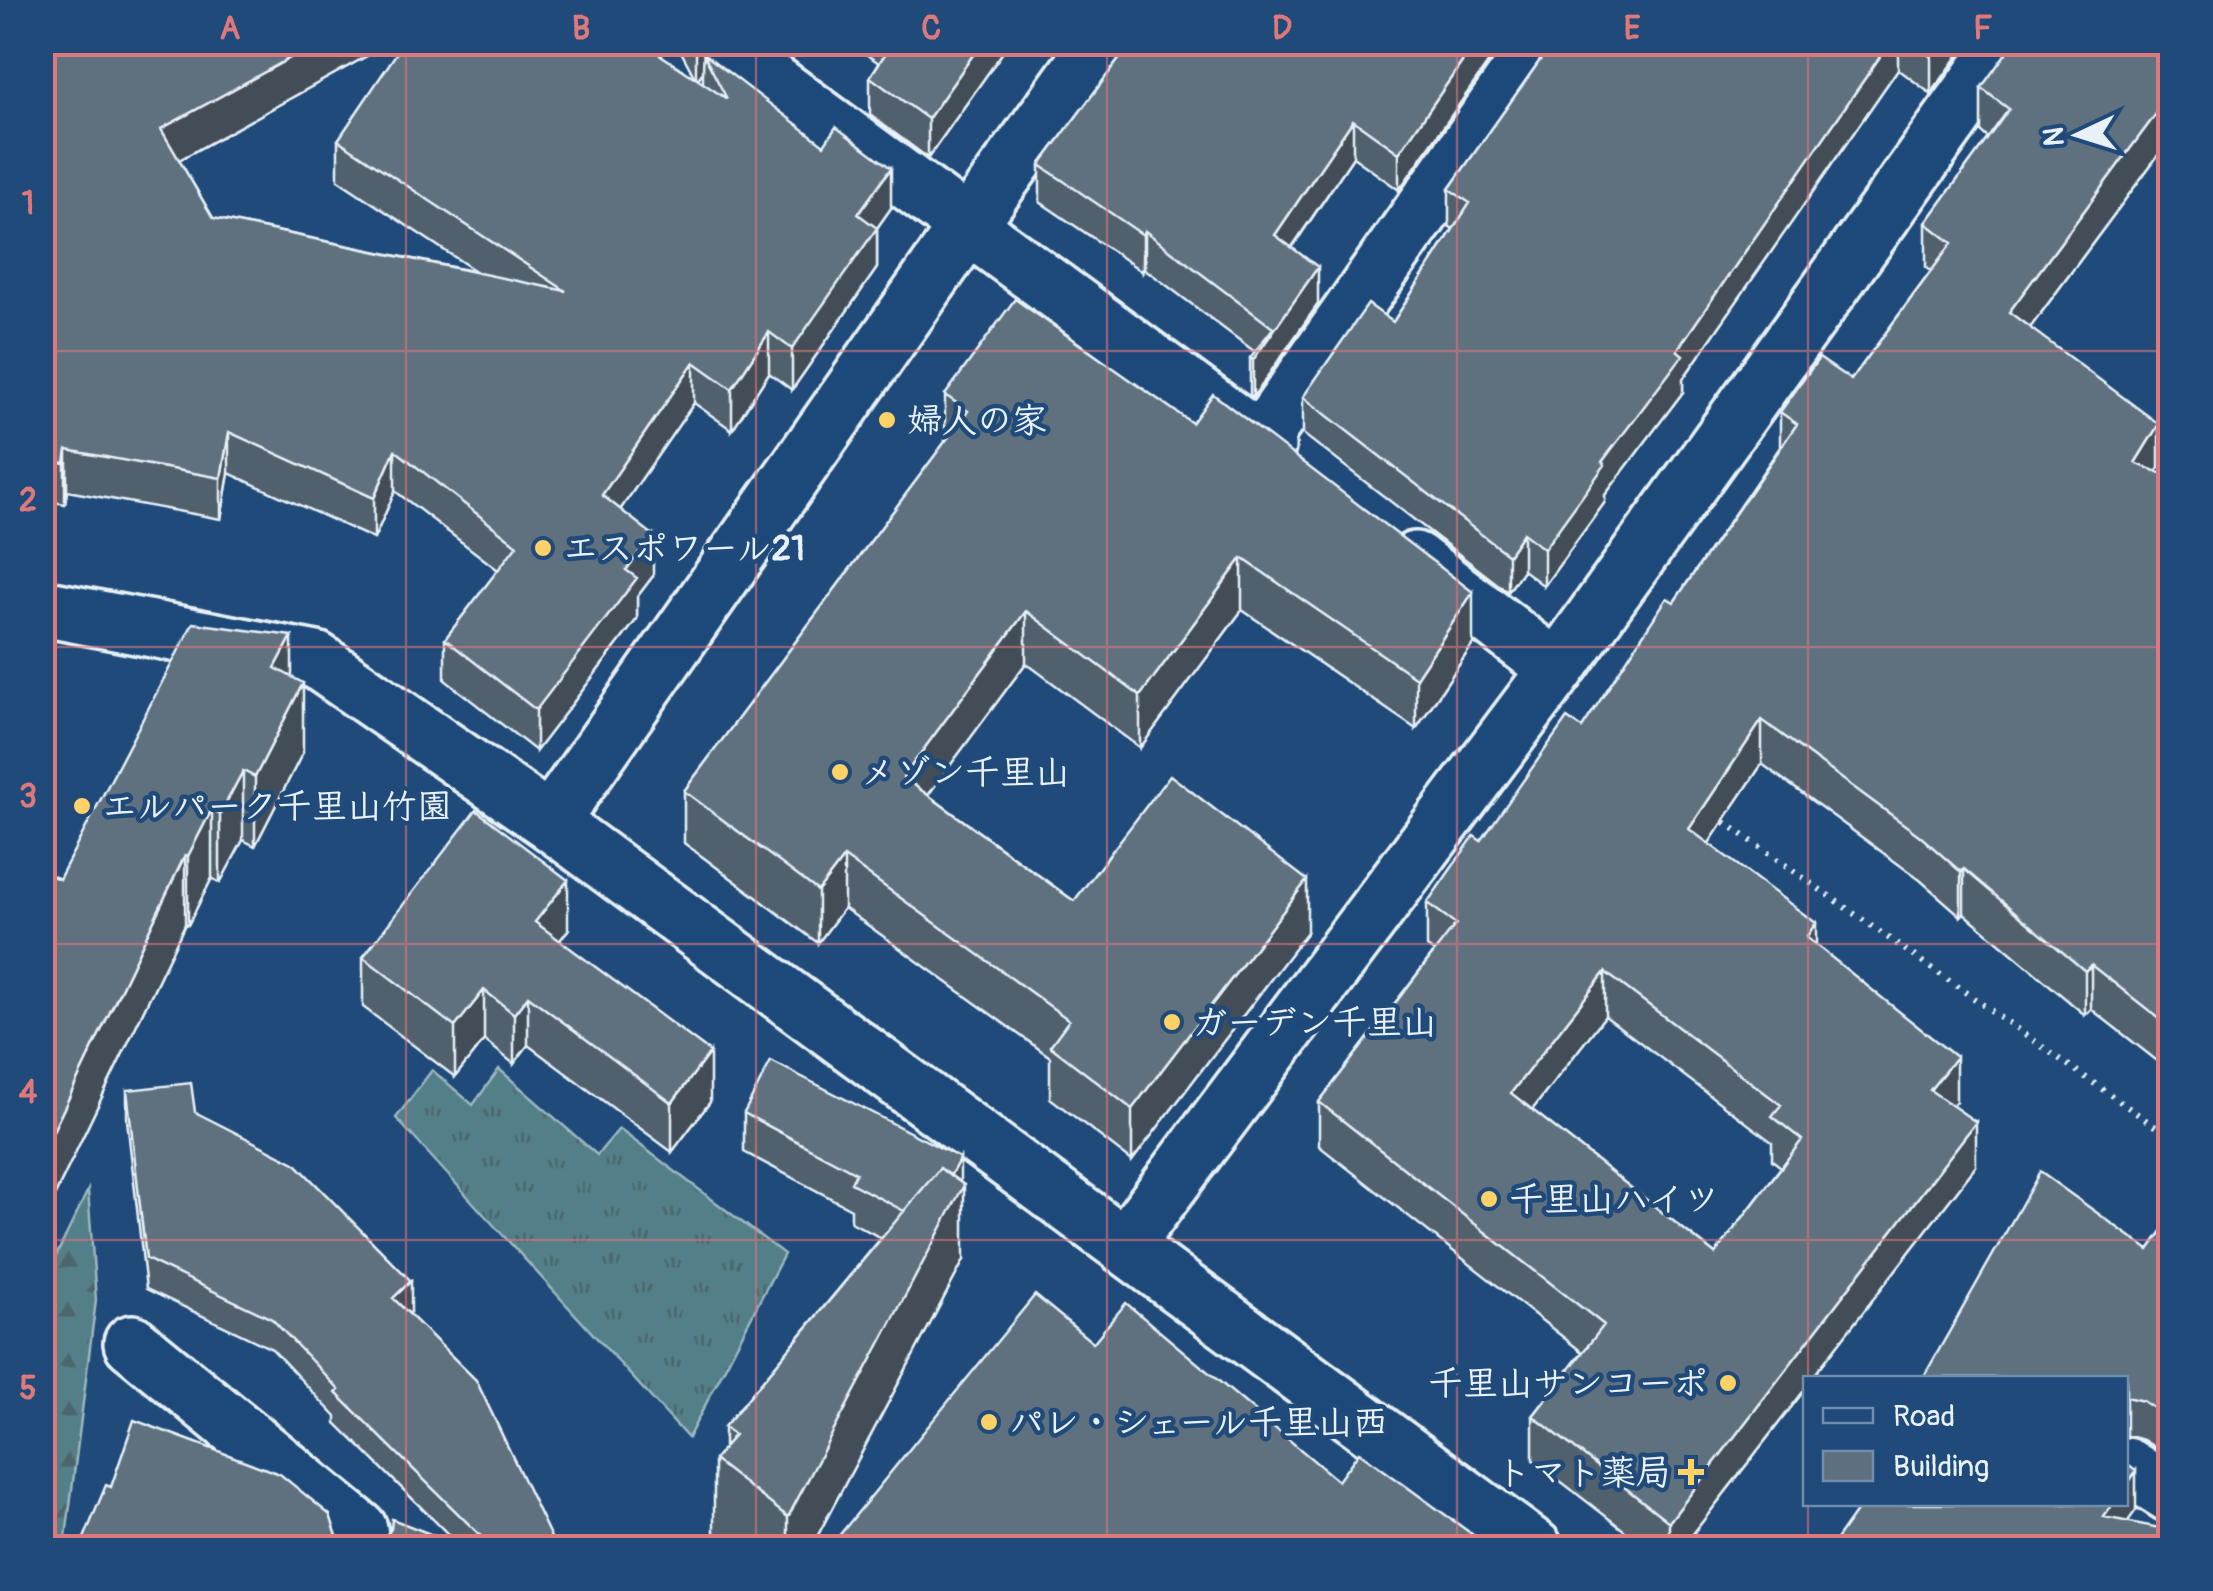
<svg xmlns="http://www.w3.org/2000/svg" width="2213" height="1591" viewBox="0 0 2213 1591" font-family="Pangolin,'Klee One',sans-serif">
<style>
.grass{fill:url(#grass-tufts);stroke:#9db8c0;stroke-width:2.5}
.forest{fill:url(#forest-firs);stroke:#9db8c0;stroke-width:2.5}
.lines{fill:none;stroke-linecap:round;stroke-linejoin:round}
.minor-casing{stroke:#e8f1f8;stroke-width:62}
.path{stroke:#e8f1f8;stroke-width:6;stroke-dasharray:2.5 8;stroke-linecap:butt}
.minor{stroke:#1f4a7a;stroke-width:55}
.wall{fill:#51606d;stroke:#e8f1f8;stroke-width:2.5;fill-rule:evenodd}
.shaded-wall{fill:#424e59;stroke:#e8f1f8;stroke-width:2.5}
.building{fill:#5e707f;stroke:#e8f1f8;stroke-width:2.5;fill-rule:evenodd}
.grid{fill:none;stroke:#dd787b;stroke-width:2.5;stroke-opacity:0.55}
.poi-dot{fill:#ffd166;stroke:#1f4a7a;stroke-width:4}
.labels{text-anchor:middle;stroke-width:9;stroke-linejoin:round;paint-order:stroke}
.poi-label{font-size:35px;font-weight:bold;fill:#e8f1f8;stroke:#1f4a7a;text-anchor:start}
.neatline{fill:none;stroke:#dd787b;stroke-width:4}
.grid-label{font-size:32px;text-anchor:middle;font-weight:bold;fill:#dd787b}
</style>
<defs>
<pattern id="grass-tufts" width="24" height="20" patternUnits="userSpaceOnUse" patternTransform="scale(2.5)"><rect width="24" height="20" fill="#527f88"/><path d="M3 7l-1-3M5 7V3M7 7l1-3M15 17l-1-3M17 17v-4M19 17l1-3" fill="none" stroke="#4d666c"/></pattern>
<pattern id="forest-firs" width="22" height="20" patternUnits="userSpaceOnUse" patternTransform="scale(2.5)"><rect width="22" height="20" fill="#527f88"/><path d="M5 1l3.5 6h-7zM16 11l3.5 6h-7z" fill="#4d666c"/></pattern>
</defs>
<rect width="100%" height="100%" fill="#1f4a7a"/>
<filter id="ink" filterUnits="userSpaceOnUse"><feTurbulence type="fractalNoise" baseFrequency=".01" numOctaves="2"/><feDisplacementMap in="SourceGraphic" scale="20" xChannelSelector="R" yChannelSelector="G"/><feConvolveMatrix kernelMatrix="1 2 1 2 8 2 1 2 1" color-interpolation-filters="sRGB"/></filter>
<g filter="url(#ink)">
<path class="grass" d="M499 1069 597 1155 619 1129 784 1254 688 1438 396 1118 432 1070 473 1105Z"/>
<path class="forest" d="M88 1190 96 1300 66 1537 71 1548H43V1283Z"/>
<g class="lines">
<g class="minor-casing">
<path id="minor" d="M718 42 1267 446
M1260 441 1541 42
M1415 560 1557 669
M42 608 316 660 550 822 1534 1548
M550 822 967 227 1100 42
M1124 1246 1557 669 2007 42
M132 1343 359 1529 362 1548
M2126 1466 2170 1494"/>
</g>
<path class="path" d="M1716 816 2170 1137"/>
<use href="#minor" class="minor"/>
</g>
<path class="wall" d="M42 42H392L179 160 213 218 477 272 338 180V140L695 78 676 42H704V54L891 208 877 228V268L792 390 769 373 732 430 694 403 620 510 653 576 637 597V619L536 751 445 680V639L498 570 395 491 374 539 229 473 221 519 67 491 65 504 42 500ZM703 72V84L697 80Z
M848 42H1010L928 158 870 115V77L879 63Z
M1132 42H1503L1399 190 1353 157 1292 248 1318 304 1253 397 1250 395V358L1255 352 1145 269 1143 272 1040 202V165Z
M1553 42H1968L1931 94 1898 69 1683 379V392L1605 495V502L1544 586 1523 570 1508 592 1303 434V397L1393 322 1453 229 1449 226V189Z
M2170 42V139L2030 328 2159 468 2156 472 2170 477V1071L2091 1009 2085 1015 1964 913 1961 916 1920 880 1762 764 1708 844 1816 945 1956 1101 1952 1105 1976 1166 1812 1378H1806V1388L1682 1548H1647L1533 1460V1416L1582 1352 1319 1146V1102L1434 952 1427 947V903L1582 728 1674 602 1780 447V412L1851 380 1931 271 1926 267V223L1988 138 1981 132V88ZM1605 1016 1772 1142V1160L1781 1167 1715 1254 1532 1110Z
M2170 323V381L2166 380V341Z
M945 395 1473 644 1416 729 1242 610 1140 748 1026 663 928 795 1074 901 1307 932 1132 1161 1050 1098V1057L844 908 818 943 684 843V791L945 442Z
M292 677 303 752 255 846 243 840 220 883 212 878 188 925 185 924 42 1222V871L59 879Z
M568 930 559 941 710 1102 672 1152 528 1045 514 1064 484 1040 455 1077 363 1007V957Z
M127 1090 195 1112 411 1312 409 1314 556 1548H80L111 1487 337 1536 350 1546 366 1548 381 1542 391 1529 460 1546 336 1423V1417L272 1349 146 1289 127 1120Z
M744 1113 960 1182 964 1260 811 1548H732L714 1535V1460L724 1448V1427L881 1238 851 1222V1209L744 1152Z
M2170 1220V1457L2143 1440 2126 1435V1378L2149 1250Z"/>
<path class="shaded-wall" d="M319 42H392L161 170V129Z
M696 42H704L703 72 696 81Z
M982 42H1010L928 158V119Z
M1476 42H1503L1399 190V153Z
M1890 42H1898V69L1683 379V392L1605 495V502L1544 586V549L1677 350Z
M1941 42H1968L1931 94V57Z
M2170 95V139L2009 356V312Z
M1353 120V157L1275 272V235Z
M891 168V208L877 228V268L792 390V349L858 214Z
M1145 231V269L1143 272V235Z
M1318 267V304L1253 397V360Z
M769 332V373L732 430V389Z
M694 362V403L602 536V495Z
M2159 424V468L2135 507V463Z
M229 432V473L221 519V478Z
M67 450V491L65 504V463Z
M395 450V491L374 539V498Z
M1523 533V570L1508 592V555Z
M653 535V576L637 597V619L536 751V710L626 570Z
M1242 558V610L1140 748V696Z
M1473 592V644L1416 729V678Z
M1026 611V663L903 829V777Z
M292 636V705L275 668Z
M303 683V752L255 846V777Z
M1762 720V764L1689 873V829Z
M243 771V840L220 883V814Z
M212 809V878L188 925V856Z
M185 855V924L42 1222V1154Z
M844 857V908L818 943V891Z
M1964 869V913L1961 916V872Z
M568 880V930L535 972V922Z
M1307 880V932L1132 1161V1109Z
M1816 923V967L1806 937Z
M2091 965V1009L2085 1015V971Z
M1605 972V1016L1511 1137V1093Z
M484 990V1040L455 1077V1027Z
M528 996V1045L514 1064V1014Z
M710 1052V1102L672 1152V1103Z
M1956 1057V1101L1930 1134V1090Z
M1976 1122V1166L1812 1378H1806V1388L1682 1548H1669V1522Z
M960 1158V1193L964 1185V1260L811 1548H788V1517L924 1222Z
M411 1281V1312L393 1329V1298Z
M2136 1471V1510L2109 1548 2104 1517 2113 1504H2126V1486Z"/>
<path class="building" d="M42 42H319L161 129 213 218 566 291 338 140 404 42H641L727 99 703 53 824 145 836 127 891 168 858 214 877 228 792 349 769 332 732 389 694 362 602 495 653 535 626 570 637 578 536 710 445 639 517 545 395 450 374 498 229 432 221 478 67 450 65 463 42 460Z
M893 42H982L928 119 870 77Z
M1132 42H1476L1399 153 1353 120 1275 235 1318 267 1253 360 1250 358 1273 328 1145 231 1143 235 1040 165Z
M1553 42H1890L1677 350 1683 355 1602 462 1605 465 1544 549 1523 533 1508 555 1303 397 1368 304 1393 322 1470 203 1449 189Z
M1912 42H1941L1931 57Z
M2014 42H2170V95L2009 312 2159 424 2135 463 2170 477V1027L2091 965 2085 971 1964 869 1961 872 1920 836 1762 720 1689 829 1816 923 1806 937 1956 1057 1930 1090 1976 1122 1669 1522 1533 1416 1604 1325 1319 1102 1456 924 1427 903 1474 836 1481 841 1567 718 1582 728 1667 598 1674 602 1797 424 1780 412 1819 358 1851 380 1952 243 1926 223 2009 109 1981 88ZM1605 972 1781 1105 1772 1116 1802 1140 1715 1254 1511 1093Z
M1015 299 1192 423 1213 394 1473 592 1416 678 1242 558 1140 696 1026 611 903 777 1074 901 1170 775 1307 880 1132 1109 1050 1046 1069 1020 844 857 818 891 684 791 968 411 945 395Z
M2170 323V342L2166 341Z
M193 623 292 636 275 668 303 683 255 777 243 771 220 814 212 809 188 856 185 855 42 1154V871L59 879Z
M476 810 568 880 535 922 710 1052 672 1103 528 996 514 1014 484 990 455 1027 363 957Z
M771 1061 960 1158 950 1176 940 1168 904 1211 851 1183 856 1173 744 1113Z
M191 1083 195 1112 295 1163 411 1281 393 1298 476 1380 556 1548H493L336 1393 339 1390 272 1319 146 1259 127 1090Z
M940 1168 964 1185 788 1517 714 1460 734 1435 724 1427Z
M2040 1172 2149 1250 2170 1220V1419L2143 1401 2126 1397V1378H1923Z
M1035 1295 1093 1343 1126 1303 1338 1481 1359 1452 1491 1548H829Z
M134 1420 280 1474 330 1515 337 1536 350 1546 366 1548 381 1542 391 1529 392 1519 466 1548H80L106 1485 111 1487Z
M2126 1464 2136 1471 2126 1486Z
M1861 1504H2113L2104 1517 2170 1530V1548H1830Z"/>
</g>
<path class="grid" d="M406 42V1548M756 42V1548M1107 42V1548M1457 42V1548M1808 42V1378M42 351H2170M42 647H2170M42 944H2170M42 1240H2170M1808 1504V1548"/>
<g class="poi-dot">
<circle cx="887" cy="420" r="10"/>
<circle cx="543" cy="548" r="10"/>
<circle cx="840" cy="772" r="10"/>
<circle cx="82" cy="806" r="10"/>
<circle cx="1172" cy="1022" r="10"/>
<circle cx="1489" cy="1199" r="10"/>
<circle cx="1728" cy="1383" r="10"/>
<circle cx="989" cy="1422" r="10"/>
<path d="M1686 1457h10v10h10v10h-10v10h-10v-10h-10v-10h10z"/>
</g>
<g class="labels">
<g class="poi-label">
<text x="907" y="432">婦人の家</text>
<text x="563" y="560">エスポワール21</text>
<text x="860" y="784">メゾン千里山</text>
<text x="102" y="818">エルパーク千里山竹園</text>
<text x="1192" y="1034">ガーデン千里山</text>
<text x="1509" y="1211">千里山ハイツ</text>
<text x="1708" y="1395" text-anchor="end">千里山サンコーポ</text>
<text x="1009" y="1434">パレ・シェール千里山西</text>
<text x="1671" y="1484" text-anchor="end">トマト薬局</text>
</g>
</g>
<rect width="2213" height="1591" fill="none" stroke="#1f4a7a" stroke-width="110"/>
<rect x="1803" y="1376" width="325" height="130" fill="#1f4a7a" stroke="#6f8dac" stroke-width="2.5"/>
<rect x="1823" y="1408" width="50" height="15" fill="#1f4a7a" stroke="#6f8dac" stroke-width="2.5"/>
<text x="1893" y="1426" font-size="30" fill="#e8f1f8">Road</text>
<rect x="1823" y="1451" width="50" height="30" fill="#5e707f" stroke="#6f8dac" stroke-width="2.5"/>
<text x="1893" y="1476" font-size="30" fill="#e8f1f8">Building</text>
<g transform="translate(2078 135) rotate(266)" stroke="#1f4a7a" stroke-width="8" paint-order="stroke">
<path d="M0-8L18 38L0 25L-18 38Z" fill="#e8f1f8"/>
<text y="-15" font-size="28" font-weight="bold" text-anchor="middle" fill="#e8f1f8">N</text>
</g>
<rect x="55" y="55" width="2103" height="1481" class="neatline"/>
<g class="grid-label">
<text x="230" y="39">A</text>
<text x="581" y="39">B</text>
<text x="931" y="39">C</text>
<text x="1282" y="39">D</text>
<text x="1632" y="39">E</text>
<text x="1983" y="39">F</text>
<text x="28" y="214">1</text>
<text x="28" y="511">2</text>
<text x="28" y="807">3</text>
<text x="28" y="1103">4</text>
<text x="28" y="1399">5</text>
</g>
</svg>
